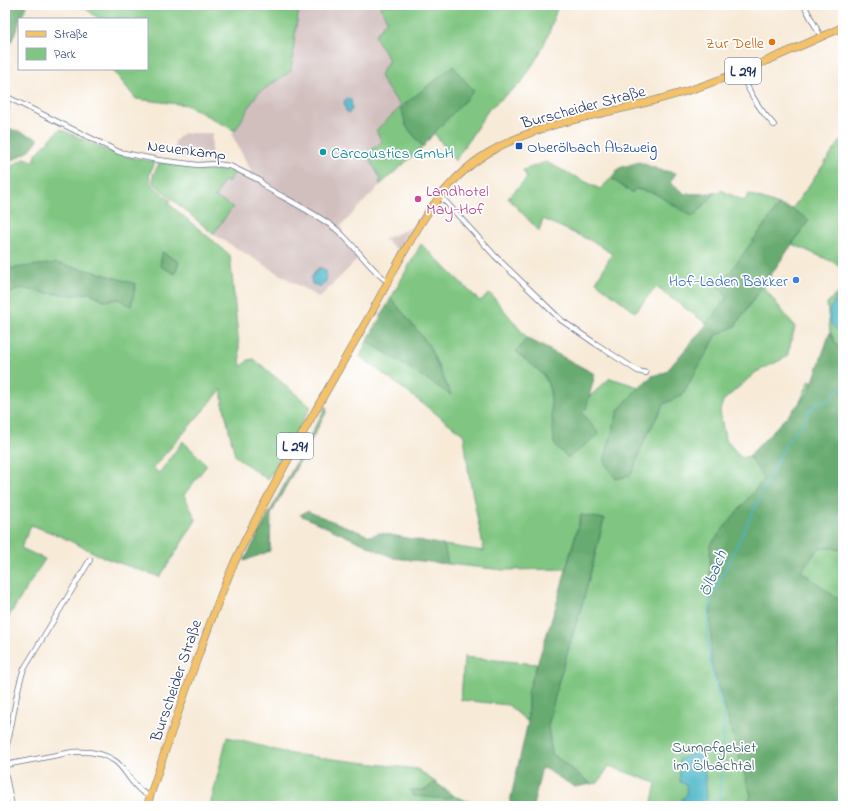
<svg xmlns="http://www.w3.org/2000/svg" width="848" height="811" viewBox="0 0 848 811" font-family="'Indie Flower',sans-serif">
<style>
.industrial{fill:#d1bfbe}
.green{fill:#80c682;stroke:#4e7a70;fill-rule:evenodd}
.forest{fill:#68ab70;stroke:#426d67}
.water{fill:#4ab5c7;stroke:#327292}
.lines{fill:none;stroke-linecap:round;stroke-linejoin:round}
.stream{stroke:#4ab5c7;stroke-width:1.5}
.street-casing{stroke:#687088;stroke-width:6}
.primary-casing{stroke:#687088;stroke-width:8}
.street{stroke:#fff;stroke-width:4.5}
.primary{stroke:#f3c26a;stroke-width:7}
.food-dot{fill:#e8710a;stroke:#fff;stroke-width:1.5}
.transit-dot{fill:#1a4fb4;stroke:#fff;stroke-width:1.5}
.culture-dot{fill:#0f9aa8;stroke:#fff;stroke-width:1.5}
.hotel-dot{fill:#d1479c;stroke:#fff;stroke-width:1.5}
.shop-dot{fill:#3f7fe0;stroke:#fff;stroke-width:1.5}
.labels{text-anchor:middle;stroke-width:3.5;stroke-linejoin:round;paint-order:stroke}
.shield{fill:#fff;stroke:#5f6d8e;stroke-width:1}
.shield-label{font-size:15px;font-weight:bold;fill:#1b2f5e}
.food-label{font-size:16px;fill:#c56008;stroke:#fff;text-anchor:end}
.street-label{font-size:16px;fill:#1b2f5e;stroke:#fff}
.transit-label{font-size:16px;fill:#164399;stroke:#fff;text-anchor:start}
.culture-label{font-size:16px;fill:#0d838f;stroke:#fff;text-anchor:start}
.hotel-label{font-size:16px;fill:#b23c85;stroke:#fff;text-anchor:start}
.shop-label{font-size:16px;fill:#366cbe;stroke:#fff;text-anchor:end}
.park-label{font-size:16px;fill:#395c69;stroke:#fff}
.water-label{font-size:17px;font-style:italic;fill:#2b5e83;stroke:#fff}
</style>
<rect width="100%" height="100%" fill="#fff"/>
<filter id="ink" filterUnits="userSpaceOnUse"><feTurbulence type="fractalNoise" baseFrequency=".025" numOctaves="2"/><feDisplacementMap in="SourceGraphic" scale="8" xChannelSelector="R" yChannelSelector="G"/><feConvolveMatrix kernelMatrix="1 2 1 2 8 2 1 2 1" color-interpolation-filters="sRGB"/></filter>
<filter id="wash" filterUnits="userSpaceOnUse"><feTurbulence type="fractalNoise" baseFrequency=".012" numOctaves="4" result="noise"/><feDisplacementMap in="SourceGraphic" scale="16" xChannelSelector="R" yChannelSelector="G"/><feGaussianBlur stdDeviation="0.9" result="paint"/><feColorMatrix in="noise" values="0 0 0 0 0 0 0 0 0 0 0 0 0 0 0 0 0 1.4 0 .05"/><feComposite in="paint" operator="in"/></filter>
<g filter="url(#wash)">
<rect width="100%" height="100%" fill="#f7ead7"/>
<path class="industrial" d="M300 5H379L387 20 375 36 389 60 383 82 401 107 376 129 382 142 367 154 380 178V185L341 226 344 239 359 258 319 298 213 234 233 207 215 197 224 180 228 182 236 171 252 173 232 135 257 94 291 71 296 27Z
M184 133H212L211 159 174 157 175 141Z
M410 228H411L398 250 384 239Z"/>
<path class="green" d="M81 5H300L296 27 291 71 257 94 235 131 187 105 136 99 112 69H147V19H99Z
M379 5H558L550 30 541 51 522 82 489 109 455 161 434 133 473 91 406 126 423 147 380 185V178L367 154 382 142 376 130 401 107 383 82 380 75 389 60 375 36 387 20Z
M60 129 109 151 124 156 155 162 149 175 151 184 171 201 169 204 230 255 241 367 248 360 254 359 311 407 268 480 235 456 222 399V389L153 468 159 473 183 441 207 465 184 495 196 520 160 577 105 558 60 536 31 525 21 548 45 559 6 621 5 620V296L21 288 45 293 73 295 90 293 106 301 119 299 131 306 136 285 96 272 5 269V170L25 158 35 162V158L37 153ZM162 252 179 262 175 274Z
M843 139V270L833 262 792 244 809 220 792 209 839 143Z
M160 162 191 167H226L236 171 228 182 224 181 215 197 233 207 213 234 153 183V175Z
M546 162 600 189 611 178 632 193 636 189 654 193 693 217 715 193 721 190 744 201 749 194 779 205 720 286 727 297 707 324 656 287 635 312 596 282 612 254 596 243 543 219 539 231 508 198 527 178 523 170Z
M421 244 480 301 490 293 527 338 517 352C541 371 549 374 552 407L588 421 582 413 586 409 589 397 610 378 639 387 618 411 604 461 616 479 631 475 645 439 664 404 682 395 717 335 735 326 763 286 795 327 787 357 756 372 723 401 720 411 725 439 742 458 749 456 756 466 797 408 810 380 843 406V434L801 486 763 806H651L656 783 609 766 598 783 591 784 552 754 548 726 559 680 584 598 604 519 581 515 566 569 503 570 448 564 444 545 484 551 469 476 464 435 360 356 367 341 451 394 428 344 391 298Z
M843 288V293L834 300 832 325 843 334V357L830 332 827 303Z
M819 548H833L843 551V603L801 571Z
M843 625V689L838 657Z
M464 657 537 664 528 692V722L508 705 461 700Z
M227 737 291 754 417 769 435 782 425 790H411L446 799 454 796 480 806H210Z"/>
<path class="forest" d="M5 5H27L21 19H19V24L5 56Z
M453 66 474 91 434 133 423 147 406 126 401 107Z
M5 100 9 101 8 128 39 139 28 152 5 164Z
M639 162 660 170 676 173 670 183 685 194 715 193 693 217 654 193 636 189 632 193 611 178 619 168Z
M779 205 792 209 809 220 735 326 717 335 682 395 664 404 645 439 631 475 616 479 604 462 618 411 639 387 652 376 666 372 707 324 727 297 719 287Z
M162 252 179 262 175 274 160 266Z
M56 263 96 272 136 284 131 306 119 299 106 301 90 293 73 295 45 293 21 288 5 296V269Z
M391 298 428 344 451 395 367 341Z
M830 332 843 357V551L833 548H819L801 571 843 603V625L838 657 843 689V806H745L751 796 711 662 710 545 764 479 749 456 809 393Z
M527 338 595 374 586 409 582 413 599 434 568 458 554 444 550 389 544 375 516 352Z
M326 406 327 411 271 514 270 551 244 561Z
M307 511 370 536 380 533 444 545 448 564 394 558 300 515Z
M581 515 604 519 584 598 559 680 548 726 552 754 591 784 575 787 542 767 533 806H509L528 722V692L556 606Z
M435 782 454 796 446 799 413 796 410 790H425Z"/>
<path class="water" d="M348 98 351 99 352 110 349 113 346 111 344 102 346 99Z
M318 268H322L326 271C327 279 327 282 321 287L312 284 311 278Z
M843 293V334C839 331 833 328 831 323 824 312 835 300 843 293Z
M697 750 704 762 707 800 705 806H685L682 799 687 794V785L680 782 679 760Z"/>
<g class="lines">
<path class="stream" d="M719 806 724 718 710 662 707 637 711 599 787 441 791 438 794 432 806 421 807 412 812 409 816 403 830 400 838 390 843 388"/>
</g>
</g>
<g filter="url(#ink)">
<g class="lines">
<g class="street-casing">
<path id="street" d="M804 5 821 37
M740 72C751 94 757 107 774 125
M5 96 119 152 158 160 198 165 216 164 230 166 259 180 267 188C290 201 315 213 336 229 355 245 368 267 388 282
M440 197 446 202 495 256 561 320 596 344 638 371 646 373
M5 751C14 725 14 695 24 669L90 560
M5 765 73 752C87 751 104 753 115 761 122 766 126 774 131 780 137 787 141 793 150 796
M5 772 12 806"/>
</g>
<g class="primary-casing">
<path id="primary" d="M147 806C162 758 179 710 196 662 209 627 221 591 237 557 251 526 268 497 284 467 312 416 341 365 370 315 402 258 430 188 488 153 540 121 602 116 660 99 723 82 783 54 843 27"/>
</g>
<use href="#street" class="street"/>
<use href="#primary" class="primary"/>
</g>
</g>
<circle class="food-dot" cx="772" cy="42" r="4"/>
<rect class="transit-dot" x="515" y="142" width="8" height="8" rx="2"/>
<circle class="culture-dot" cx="323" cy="152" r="4"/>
<circle class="hotel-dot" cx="418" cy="199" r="4"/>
<circle class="shop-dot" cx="796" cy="280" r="4"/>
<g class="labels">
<g class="shield">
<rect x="725" y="58" width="36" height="26" rx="3"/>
<rect x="277" y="433" width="36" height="26" rx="3"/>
</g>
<g class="shield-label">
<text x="743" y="76">L 291</text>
<text x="295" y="451">L 291</text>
</g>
<g class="food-label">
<text x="764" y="48">Zur Delle</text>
</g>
<g class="street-label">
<text transform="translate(583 106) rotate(-15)" y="6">Burscheider Straße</text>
<text transform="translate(187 149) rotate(7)" y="6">Neuenkamp</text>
<text transform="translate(175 680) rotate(-71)" y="6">Burscheider Straße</text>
</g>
<g class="transit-label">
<text x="527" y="152">Oberölbach Abzweig</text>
</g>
<g class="culture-label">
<text x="331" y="158">Carcoustics GmbH</text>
</g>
<g class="hotel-label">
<text x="426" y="196">Landhotel<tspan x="426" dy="18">May-Hof</tspan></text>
</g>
<g class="shop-label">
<text x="788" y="286">Hof-Laden Bakker</text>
</g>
<g class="park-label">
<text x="714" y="752">Sumpfgebiet<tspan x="714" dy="18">im Ölbachtal</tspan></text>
</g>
<g class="water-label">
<text transform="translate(712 573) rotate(-67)" y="6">Ölbach</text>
</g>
</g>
<rect width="848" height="811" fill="none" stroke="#fff" stroke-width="20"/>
<rect x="18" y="18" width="130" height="52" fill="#ffffff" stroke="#a4acbf"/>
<rect x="26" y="31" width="20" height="6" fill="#f3c26a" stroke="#a4acbf"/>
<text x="54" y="38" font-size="12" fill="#1b2f5e">Straße</text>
<rect x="26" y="48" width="20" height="12" fill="#80c682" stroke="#a4acbf"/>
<text x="54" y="58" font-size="12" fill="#1b2f5e">Park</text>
</svg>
